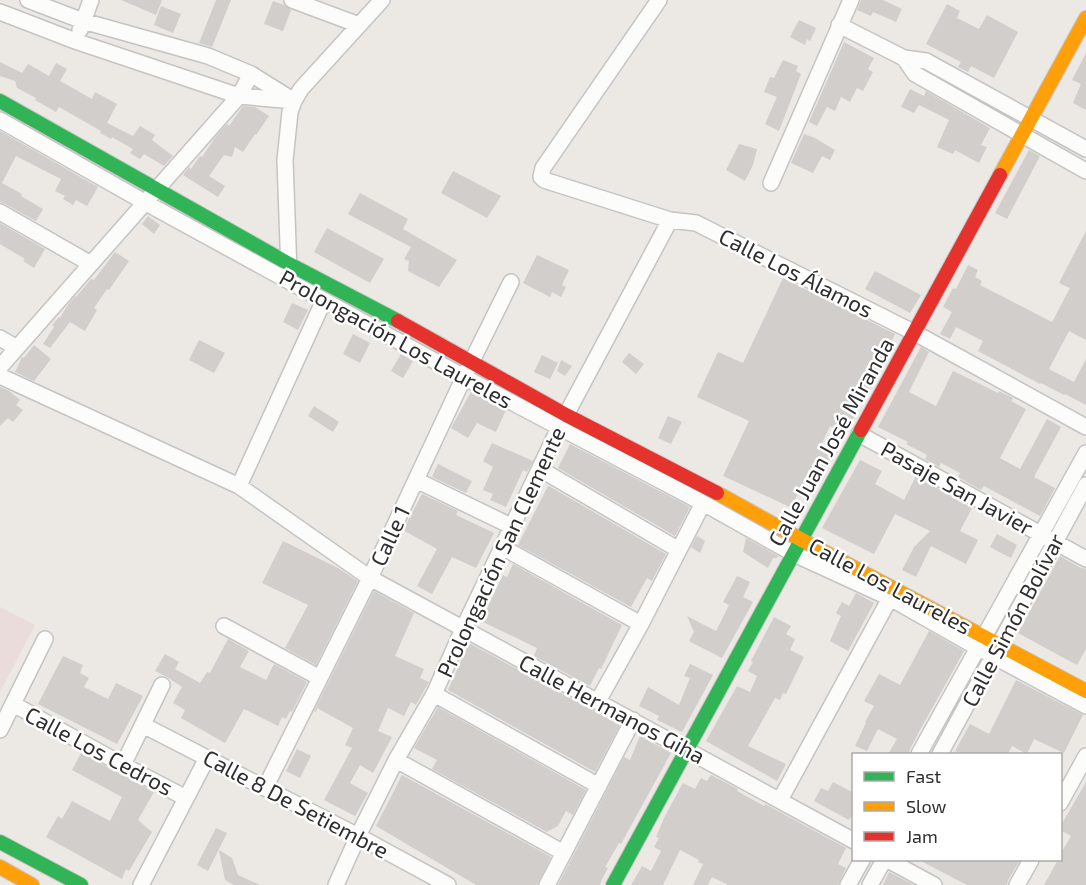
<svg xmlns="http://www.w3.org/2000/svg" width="1086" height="885" viewBox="0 0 1086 885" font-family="'Exo 2',sans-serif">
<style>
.medical{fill:#e9dcdb}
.building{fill:#d1cecb}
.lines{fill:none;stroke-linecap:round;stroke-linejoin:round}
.street-casing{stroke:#c5c4c5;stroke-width:18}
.fast-casing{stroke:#c5c4c5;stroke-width:16}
.slow-casing{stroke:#c5c4c5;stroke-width:16}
.jam-casing{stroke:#c5c4c5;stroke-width:16}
.street{stroke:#fcfcfb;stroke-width:15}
.fast{stroke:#30b455;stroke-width:14}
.slow{stroke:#ff9f0a;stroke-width:14}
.jam{stroke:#e5322d;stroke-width:14}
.labels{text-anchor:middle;stroke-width:5;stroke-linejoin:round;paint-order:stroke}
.street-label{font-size:22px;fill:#2e2e2e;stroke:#fff}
</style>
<rect width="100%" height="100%" fill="#ece8e4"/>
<path class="medical" d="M0 607 35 625 0 692Z"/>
<path class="building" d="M121 0H162L156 15Z
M216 0H231L212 47 199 43Z
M861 0H883L902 9 896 22 873 12 871 16 857 10Z
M273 1 284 5 291 10 283 31 264 24Z
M947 4 960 11 957 18 979 29 987 15 1018 32 994 78 971 66 968 72 958 67 961 62 926 44Z
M161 6 181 14 173 33 154 25Z
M799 20 816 28 810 41 807 39 805 45 790 37Z
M844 42 874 58 868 69 873 72 863 91 857 88 850 102 841 97 835 111 827 107 817 126 809 122Z
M1086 53V110L1073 103 1081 84 1072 80Z
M783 60 798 66 796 71 801 74 779 131 765 124 777 97 764 92 770 77 774 78Z
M0 62 22 73 28 64 49 76 56 63 67 69 60 81 92 99 95 92 117 104 107 123 133 136 140 126 155 135 152 140 173 156 164 166 144 154 140 159 130 153 133 149 112 137 111 139 100 133 101 131 59 107 56 112 35 100 36 98 17 88 15 81 0 76Z
M910 89 924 96 926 91 990 128 981 145 987 147 979 163 955 150 953 154 937 147 949 120 919 105 914 113 901 107Z
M243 106 255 107 269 116 256 135 255 134 243 152 235 147 232 157 224 155 209 176 225 186 218 197 183 175 189 167 191 169 200 156 202 157 217 135 227 124 229 126Z
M0 131 98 187 87 206 76 200 73 205 63 199 65 196 55 191 61 179 16 156 2 183 22 194 21 196 43 209 36 221 5 204 0 202Z
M804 134 815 138 835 150 830 160 822 156 813 173 791 163Z
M739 144 757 149 753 165 745 181 726 170Z
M1029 150 1040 156 1007 219 995 213Z
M453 171 501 196 487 218 441 193Z
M360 193 408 219 403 229 457 260 439 287 408 271 409 261 404 259 411 247 348 214Z
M148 216 160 225 154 234 142 224Z
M0 223 45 249 34 268 23 261 25 259 0 244Z
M327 228 384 259 370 283 314 252Z
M1086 231V340L1069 331 1049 369 1074 382 1086 359V405L1065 394 1064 395 1041 383 1040 384 978 351 983 341 956 327 950 339 940 334 952 312 943 307 953 288 956 289 968 265 978 270 975 277 982 281 980 285 1052 322 1070 288 1059 283Z
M115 252 129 261 109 290 107 289 94 308 97 310 85 331 70 322 50 348 43 344 54 327 52 325 59 317 60 318 67 306 75 296 76 297 91 279 94 280Z
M537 255 569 270 562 285 566 287 561 297 552 292 550 297 523 283Z
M875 271 921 295 910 313 865 289Z
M783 278 895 334 867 393 845 433 830 426 821 445 834 451 808 500 797 495 792 508 723 476 749 421 697 397 718 352 743 363Z
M292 303 308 310 298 330 283 322Z
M353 334 370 343 360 363 343 354Z
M199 340 225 353 214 373 189 360Z
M34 345 51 359 34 381 15 372 22 357 24 358Z
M921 347 929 352 909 392 936 406 953 371 984 386 998 393 999 391 1013 398 1011 401 1026 409 1000 458 1020 469 1047 419 1061 427 1034 477 1055 488 1040 516 984 486 981 490 958 477 960 473 941 463 939 467 925 459 927 455 906 444 908 442 878 427Z
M629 353 644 364 636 374 622 362Z
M401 354 413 361 403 378 391 371Z
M542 355 558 363 550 379 534 372Z
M561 360 572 366 565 376 557 371Z
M0 387 9 391 20 400 16 405 23 410 13 422 8 418 0 426Z
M471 392 506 410 496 432 477 423 468 438 451 428Z
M314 406 339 422 333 432 308 416Z
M668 416 682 422 671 444 658 438Z
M492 443 533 461 527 472 523 470 506 507 490 500 493 494 483 490 493 467 483 461Z
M570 444 690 507 675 536 558 468Z
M860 460 882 471 875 484 904 500 916 476 972 508 960 531 978 540 966 564 931 546 916 577 902 570 914 547 930 531 895 514 874 554 822 528Z
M438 464 472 481 466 493 432 477Z
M548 486H549L666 554 652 581 647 578 631 607 518 545Z
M422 494 458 511 456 515 494 533 476 568 452 557 432 594 417 586 437 549 403 530Z
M997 534 1017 545 1011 558 990 547Z
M697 536 705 541 700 553 691 547Z
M746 538 778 556 777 558H773L768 568 743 552Z
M283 541 338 568 358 581 316 665 285 648 308 605 262 583Z
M1060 556 1081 568 1086 569V649L1077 665 1018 633Z
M513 564 622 625 601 669 599 668 590 686 534 656 537 648 481 621 503 575 507 577Z
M737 576 750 582 743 597 753 602 722 658 689 641 694 632 687 616 716 631 729 605 723 602Z
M374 591 414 613 395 656 424 669 420 678 429 682 416 705 411 702 404 716 388 708 378 731 392 737 373 773 360 765 350 783 368 793 355 816 324 800 352 748 345 745 353 728 317 708 316 712 314 711Z
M856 593 874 603 848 651 830 641 841 616 836 613 842 602 849 606Z
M774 617 791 626 786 634 795 639 790 650 804 657 786 694 783 693 780 700 775 698 748 746 786 764 777 781 706 741 737 686 750 692 757 676 748 671 753 662 751 661Z
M929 631 964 651 920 730 910 749 909 754H888L897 739 878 729 867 751 855 746 866 723 865 722 874 706 864 701 879 674 900 685Z
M228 639 249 651 240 667 266 680 274 664 307 682 292 712 290 711 286 719 282 717 278 726 244 709 225 743 181 718 185 710 173 703 182 687 167 677 155 671 165 654 179 662 175 669 200 683 207 672 210 673Z
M469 643 620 725 595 772 448 690Z
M63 656 83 665 80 673 89 678 84 687 108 699 116 683 143 696 117 744 38 704Z
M690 664 713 675 682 732 657 720 659 716 639 706 648 687 679 705 690 678 684 676Z
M1016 680 1083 715 1064 753 1034 739 1027 754 1012 746 1008 754H962L955 751 970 724 989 734Z
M438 707 586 790 573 815 566 811 558 826 547 832 432 769 437 760 414 748Z
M640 736 671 753 621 844 619 843 605 867 608 868 602 879 600 885H558L624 757 630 760Z
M297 749 311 756 300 778 286 771Z
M81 753 154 792 138 820 152 832 129 871 126 869 122 879 46 837 58 816 62 819 72 801 110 821 122 797 72 770Z
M402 775 551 857 537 885H476L376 826Z
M711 775 738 789 737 791 764 806 765 804 846 848 838 864 846 868 838 885H728L712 877 708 885H693L703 864 698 862 699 860 680 850 663 885H631L642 866 651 871 661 851 654 847 659 838 656 837 665 816 683 783 695 789 701 778 707 781Z
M833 782 854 793V812L849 820 814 801 821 788 828 791Z
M1086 782V885H1044L1058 860H1060V855L1071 836 1060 830V827Z
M216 828 227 833 208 871 197 865Z
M219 850 232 858 238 875 260 885H234L225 880Z
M919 860H1020L1008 880 1007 885H967Z
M889 872 914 885H883Z"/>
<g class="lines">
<g class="street-casing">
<path id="street" d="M28 0 83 21 208 56 251 74 291 99
M292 0 359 25
M659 0 543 168 541 177 544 180 670 220 696 223 915 333 1086 427
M0 12 78 42 239 96 294 101
M839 25 904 58 926 61 1086 149
M80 30 91 0
M904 58 915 74 1086 171
M0 120 146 203 464 377 703 503 794 554 890 598 978 648 1086 706
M771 183 851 0
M0 212 91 264
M289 272 285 160 290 112 294 101 301 89 382 0
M0 338 17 348
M0 367 239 96 251 74
M0 376 239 486 370 578 854 841
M859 434 1086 559
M540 469 679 550
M416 480 513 527
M239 486 324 300
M502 547 641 624
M224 626 320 678
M434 694 599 786
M598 701 641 624 703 503
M13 704 123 765 186 798
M143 725 358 836 448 885
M0 730 45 639
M919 754 1086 453
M940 754 1086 485
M396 760 564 853
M123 765 162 685
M265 788 370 578 464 377 511 282
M780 800 890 598
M1060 803 1086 756
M888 860 934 885
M141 885 207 758
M336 885 358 836 396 760 434 694 463 629 559 428 670 220
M547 885 633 720
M848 885 862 860
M870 885 884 860
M1017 885 1031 860"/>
</g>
<g class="fast-casing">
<path id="fast" d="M0 101 289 264 398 321
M0 842 81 885
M613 885 861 430"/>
</g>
<g class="slow-casing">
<path id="slow" d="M1000 175 1086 18
M717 493 802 540 1086 691
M0 867 32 885"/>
</g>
<g class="jam-casing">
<path id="jam" d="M398 321 566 415 717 493
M861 430 1000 175"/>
</g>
<use href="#street" class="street"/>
<use href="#fast" class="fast"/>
<use href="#slow" class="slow"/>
<use href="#jam" class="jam"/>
</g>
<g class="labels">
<g class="street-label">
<text transform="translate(796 273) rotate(27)" y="8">Calle Los Álamos</text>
<text transform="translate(396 339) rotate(29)" y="8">Prolongación Los Laureles</text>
<text transform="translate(831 442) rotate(-61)" y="8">Calle Juan José Miranda</text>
<text transform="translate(957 488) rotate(29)" y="8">Pasaje San Javier</text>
<text transform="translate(390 536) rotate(-65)" y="8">Calle 1</text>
<text transform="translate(501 552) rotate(-65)" y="8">Prolongación San Clemente</text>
<text transform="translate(890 586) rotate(28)" y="8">Calle Los Laureles</text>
<text transform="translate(1013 620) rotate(-62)" y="8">Calle Simón Bolívar</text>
<text transform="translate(612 709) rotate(28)" y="8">Calle Hermanos Giha</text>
<text transform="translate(99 751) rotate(28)" y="8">Calle Los Cedros</text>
<text transform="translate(296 804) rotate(28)" y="8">Calle 8 De Setiembre</text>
</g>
</g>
<rect x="852" y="753" width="210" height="108" fill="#ffffff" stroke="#ababab" stroke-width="1.5"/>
<rect x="864" y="772" width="30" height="9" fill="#30b455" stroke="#ababab" stroke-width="1.5"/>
<text x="906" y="783" font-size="18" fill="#2e2e2e">Fast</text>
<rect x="864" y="802" width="30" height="9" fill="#ff9f0a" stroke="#ababab" stroke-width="1.5"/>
<text x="906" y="813" font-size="18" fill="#2e2e2e">Slow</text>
<rect x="864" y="832" width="30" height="9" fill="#e5322d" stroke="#ababab" stroke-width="1.5"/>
<text x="906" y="843" font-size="18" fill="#2e2e2e">Jam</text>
</svg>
